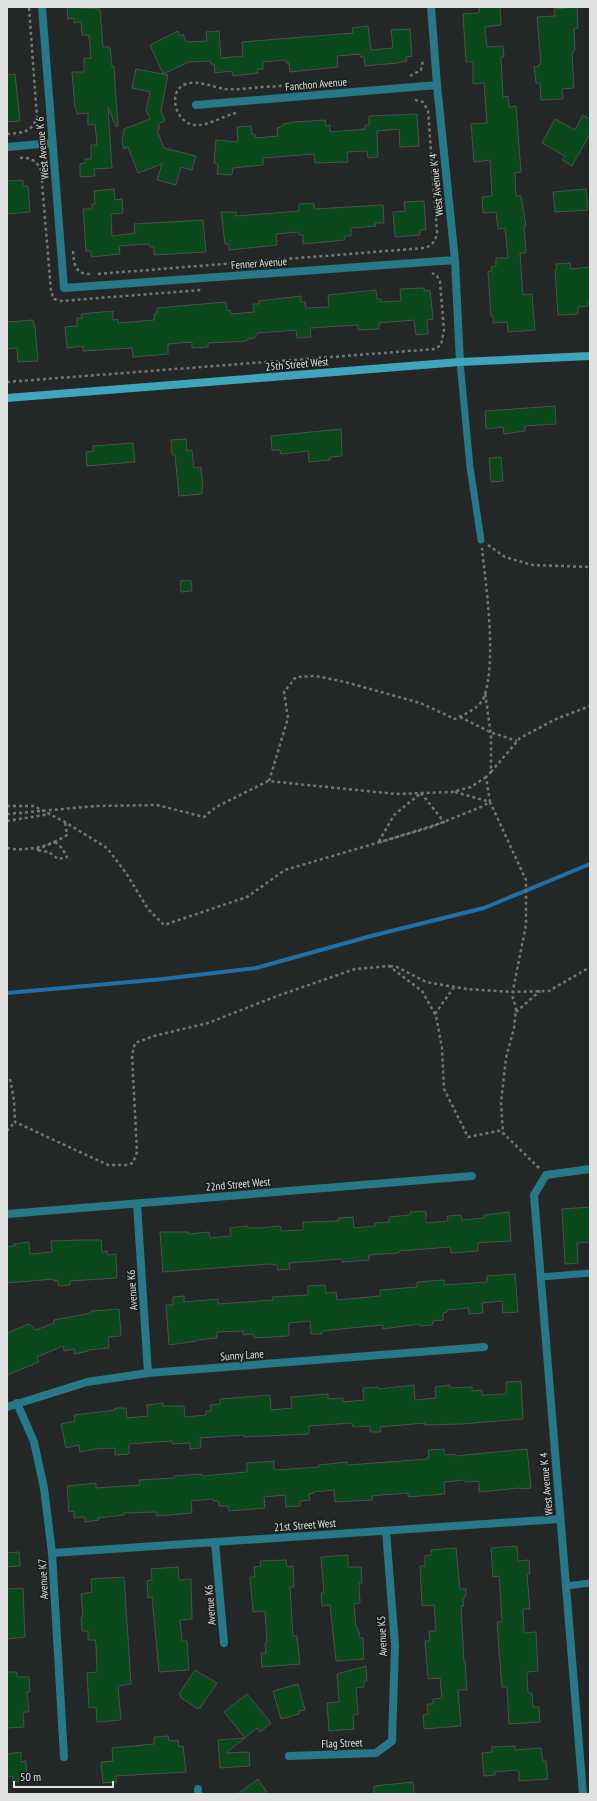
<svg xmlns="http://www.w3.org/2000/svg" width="597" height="1801" viewBox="0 0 597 1801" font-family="'PT Sans Narrow',sans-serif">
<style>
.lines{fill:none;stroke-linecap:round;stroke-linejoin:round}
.stream{stroke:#206eaa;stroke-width:4}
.building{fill:#0a491c;stroke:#4d514d}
.path{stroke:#747776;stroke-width:2.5;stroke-dasharray:3 3;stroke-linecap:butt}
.lane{stroke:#27798a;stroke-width:7}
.street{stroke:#27798a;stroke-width:8}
.secondary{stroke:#3ea5ba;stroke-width:8}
.labels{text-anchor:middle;stroke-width:3;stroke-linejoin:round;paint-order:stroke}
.street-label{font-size:11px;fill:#dfe2e1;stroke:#191e1d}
</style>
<rect width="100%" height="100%" fill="#232726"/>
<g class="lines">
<path class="stream" d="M7 993 163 979 256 968 371 936 484 908 590 864"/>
</g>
<path class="building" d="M67 7 100 9 103 47H110L112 66H114L118 126 116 127 108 107 112 168 94 169 95 176 80 177V164L85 163V159H91V145H97L95 124 88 125V113L77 114 76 108H75L72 72H84V58H91L89 35H82L81 22 74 23V18L68 19Z
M479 7H500L501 25 485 27 487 47 503 46 504 57H501L503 97 508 96 509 107 516 106 521 172 515 173 516 196H521L526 226H524L526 253H520L523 295 532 294 535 330 508 332 507 322 493 323V316H491L488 271H492L491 267 496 266V258H508L505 228 498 229 496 212 483 213 482 197 492 196 490 160 474 162 471 124 487 123 484 83 473 84V62H466L463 14 478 13 479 12Z
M577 7 578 28 574 29 575 50 572 53 574 88 562 89 563 99 541 100 540 83H536L534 67 539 66V64H541L537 17 555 16 554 9Z
M368 26 371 50 393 48 391 30 410 29 412 56 406 57 407 61 397 63 365 66 364 57H360V54L337 56 338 67 290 72 289 63H286V60L263 62V69H257L258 73 233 76 232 71 215 73 214 64H211L210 61 189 62 163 74 150 45 178 31 180 36 183 34 186 42 207 41 206 32 219 31 221 58 243 56 242 42 353 33 352 28Z
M136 69 168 75 161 111 165 121 158 124 160 129 157 130 164 148 196 156 192 170 181 167 176 185 157 180 162 164 138 173 128 147 124 149 122 142 124 129 150 119 146 110 150 92 132 88Z
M15 74 20 121 7 122V75Z
M417 114 419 146 400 147 399 129 377 131 378 157 368 158 367 151 347 152 348 162 315 163 314 154 263 158V165L233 168 232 175 217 174 218 165 214 163 216 140 238 142 237 127 251 126 252 134H255L256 138 278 136 277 128 283 126V124L294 122 325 120 326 126 330 125V132L365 129V125H369V116Z
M583 115 590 119V134L572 166 562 160 565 156 542 143 555 119 575 130Z
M23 180V186H28L30 212 7 214V181Z
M114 189 115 200 122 199 123 213 111 214 112 236 135 233 134 224 203 220 206 252 154 255V247H150L149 244 119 246 120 254 91 257V251H86L83 209H92V204H95L94 191Z
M586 189 588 210 555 212 553 192Z
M424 201 426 230H420V235L395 237 393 212 405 211 404 202Z
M314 203V209L383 205 384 223H375L376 226 351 228V236H345V240L303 244V235H299V232L276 234 277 245 229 250V244H225L221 212H236V216L299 211V204Z
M570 263 571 269 590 267V301L588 302V306L578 307V314L558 315 555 270H557L556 264Z
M424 288V291L430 290 433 319 427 320 428 334 416 335 414 320 379 323V329L358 330V325L310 328 311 337 297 338 296 330 258 333 254 338 247 339V341L208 343V347L192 348V342L168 344V354L133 357 132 348 83 351V346L67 348 65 327 77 326V318H82L81 314 113 311V320L118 319V323L154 320V314L157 313V308L226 302 227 311 230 310 231 314 254 312 253 304H259V301L301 296V302H305L306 308 329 307 328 295 376 290 377 299H381V302L401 301 400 289Z
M33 320 34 326H35L38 361 18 362 17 348 7 349V322Z
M555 406 556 424 525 426V431L504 434 503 427 486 429 485 411Z
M341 429 342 456 330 457V460L309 462 308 451 281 454 280 450H272L271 436Z
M186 439 187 451 192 450 194 468 201 467 203 487H202V494L179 496 175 455H172L171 440Z
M133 443 135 462 87 466 86 452 93 451V446Z
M501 457 503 481 491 482 489 458Z
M191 580 192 591 181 592 180 581Z
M590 1207V1242L577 1243 578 1263 565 1264 562 1209Z
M426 1211V1223L448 1221 447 1216 461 1215 462 1220 484 1218V1215L509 1212 511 1241 478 1243V1251L451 1253 450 1247 399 1251V1253L369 1255V1260L342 1262V1259L289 1263 290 1269 278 1270 277 1265 270 1264 163 1272 160 1232H189V1234L209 1232 210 1238 231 1236 230 1228 248 1226V1228H259L280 1226 281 1227V1231L303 1230V1222L338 1221V1218L353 1217 354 1228 375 1226V1223L389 1222V1217L410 1215V1212Z
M80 1240H101L102 1252 107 1251 108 1255 116 1254 117 1278 70 1281V1285L58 1286V1280L54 1281V1279L7 1283V1247L14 1246V1244L29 1242 30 1254 52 1252 51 1241Z
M515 1274 518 1312 503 1313 502 1301 482 1303 483 1313 469 1314 468 1308 447 1310V1312L443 1313V1320L433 1321 432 1325 420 1326 419 1324 383 1329V1325L361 1327 322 1331V1334H311L310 1321 289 1323V1336L254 1338 253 1334 243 1335V1331L217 1332V1338L197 1340V1341L169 1345 166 1305H173V1297L184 1296V1302L218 1299V1304L273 1300 272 1297 308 1295V1286L325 1285 326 1293 336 1292 337 1300 380 1296V1290L417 1287V1282L444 1280V1285L487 1282V1276Z
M119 1309 121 1336 108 1337 109 1348 88 1350V1351L74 1354V1349L64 1351 63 1346 37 1357 39 1362 7 1375V1333L29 1324 36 1330 54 1323V1320L91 1313V1311Z
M521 1381 523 1419 461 1424 425 1425V1423L380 1427 381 1432H370V1426L353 1427 352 1423 309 1426V1434L244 1437V1435L200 1438 201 1448 190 1449V1443L172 1444V1441L129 1444V1454L115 1455V1448L101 1449V1448L80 1452 79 1445 66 1448 61 1424 75 1421 74 1415 115 1410V1408H126L127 1418 148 1416 147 1405 163 1403V1406H184L185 1417 206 1415V1411H211L210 1405 220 1404V1399L270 1395 271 1410 292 1408 291 1397 328 1394V1399L343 1398V1402L364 1400 363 1388 378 1387V1389L414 1385 415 1400 436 1398 435 1387 450 1385V1388L472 1387V1391L482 1390V1395L506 1394V1382Z
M444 1449 445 1455 455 1454V1456L527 1449 531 1488 520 1489V1488L479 1492V1481L465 1482V1480L444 1482 445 1494 408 1497V1493L382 1495 372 1496V1500L335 1502 334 1490 313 1492 314 1493 309 1494 310 1500 300 1501V1506L286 1507 285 1495 264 1497 265 1508 229 1511 228 1506H219L218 1501H213V1499L191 1501 192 1513 157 1516 156 1512 124 1513V1515L98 1518 99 1520 85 1522 84 1517 74 1518V1511L69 1512 67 1486 96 1483V1488L140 1485 139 1480 174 1478V1476L202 1474V1476L247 1472V1463L274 1461V1469L276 1470 319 1467V1465L347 1462 348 1465 427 1459V1457H429L428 1450Z
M517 1546 518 1561 529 1560 530 1574H527L530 1609H523L524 1633 536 1632 538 1671 527 1672 528 1693H532L533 1707H539L540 1722 509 1724 507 1687H502L499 1651 497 1622H502L499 1576 493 1577 491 1548Z
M456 1548 460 1589H466V1595L463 1600 464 1606H461L464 1662 465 1661 467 1690H458L461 1726 424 1729 423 1715 428 1714 427 1704H433V1699L442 1698 440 1678 428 1679 425 1641H430L429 1631H436L434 1605 422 1606 420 1566H425V1556L431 1555V1550Z
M19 1552 20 1566 7 1567V1553Z
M348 1555V1567H361L362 1583H359L360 1603 354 1604 356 1627H357L358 1632H359L360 1638H363L364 1659 336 1661 330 1605 322 1606 321 1593H324L321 1557Z
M286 1560 287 1567 293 1566 294 1587H290L293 1636H297L300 1664 262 1667 261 1653H266L265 1643 267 1642 265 1611 253 1612 250 1577H255L254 1567 261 1566 260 1561Z
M178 1567 179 1580 191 1579 192 1619 180 1620 182 1641H187L189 1670 159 1672 152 1597 148 1598 147 1581 152 1580 151 1569Z
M124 1577 131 1684 118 1686 121 1720 98 1722H97L96 1707 89 1708 87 1673 97 1672 96 1644 95 1640H88V1631H82L81 1617H83L81 1594 92 1592 91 1579Z
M23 1588 25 1637 7 1639V1589Z
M366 1666 367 1681H364V1687L356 1688 358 1714 353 1715 354 1729 329 1731 327 1703 339 1702 337 1674Z
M195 1670 217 1683 200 1708 199 1707 198 1709 180 1697 181 1695 179 1694Z
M7 1672H17V1677H29L30 1692H27L29 1712H23L24 1727 7 1728Z
M298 1684 305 1710 299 1711V1714L281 1719 273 1691Z
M247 1694 271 1723 260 1732 257 1728 245 1738 224 1712Z
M168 1736 169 1741 178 1740 179 1747 183 1746 186 1772 116 1776 117 1782 103 1783 101 1762 113 1761 112 1748 154 1744V1737Z
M245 1738 226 1753 249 1752 250 1766 220 1768 218 1740Z
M515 1746V1750L541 1748 543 1761H546L548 1779 519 1781V1772L517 1770 495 1772V1775L484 1776 482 1753 492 1752V1747Z
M21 1752V1762L26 1761 27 1781 13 1782V1776L7 1777V1754Z
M258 1779 268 1794H238Z
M413 1782 414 1794H374V1786Z"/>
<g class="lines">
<path class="path" d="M410 76 421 70 423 60
M236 113C223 116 208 126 195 125 176 124 166 91 186 84 198 80 213 87 225 89 237 90 250 88 262 87 283 86 303 84 324 82
M7 134C21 133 31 133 37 118L29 7
M20 158C30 157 37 161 41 170L51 291 54 299 61 301 201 290
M73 251C74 264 75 275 91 274
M98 274 424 248C432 246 436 241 437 232L428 111 423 102 412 99
M7 382 435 349 441 345 444 330 440 282 437 276 432 273
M488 545 505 557 532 565 590 567
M460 717 490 732 517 741
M491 772 520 738 556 719 590 706
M269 781 288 718 284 692 296 677 316 676 345 682 420 703 455 719C465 714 480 708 484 697 497 661 486 587 482 548
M455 792 490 802 526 880V925L512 995 516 1008 514 1028 506 1058 501 1102 503 1133 540 1169
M421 793 444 822 378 843 394 815Z
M7 806H34L65 822 107 848 126 873 148 909 164 925 247 897 285 870 431 827 481 807 490 802 486 777 491 772V736L485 692
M7 814 96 806 157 805 204 817 216 807 268 781 396 794 452 792 471 787 486 777
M7 821 50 814
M55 842 62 848 67 857 58 859 49 852 36 850Z
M7 848C27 852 50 846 67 835L65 822
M390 966 397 967 426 982 466 989 513 992 549 991 590 967
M516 1012 540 991
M435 1014 454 987
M10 1079 14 1100 15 1122 108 1165H126L133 1163 137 1152 132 1055 135 1043 154 1036 208 1023 277 996 355 969 389 966 422 991 436 1016 442 1048 444 1089 468 1137 503 1130
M7 1131 15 1122"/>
<path class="lane" d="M460 362 470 467 481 540
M541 1277 590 1273
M566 1586 590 1583"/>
<path class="street" d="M42 7 64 288 455 260
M431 7 437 85 455 260 460 362
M196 105 437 85
M7 147 52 143
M137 1204 148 1373
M7 1214 472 1176
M17 1403 34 1442 44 1488 52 1553 64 1757
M7 1407 87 1382 148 1373 484 1347
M215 1542 224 1643
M52 1553 560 1519
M289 1756 376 1753 392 1741 395 1645 386 1531
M198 1789V1794
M583 1794 534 1195 546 1175 590 1169"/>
<path class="secondary" d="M7 398 460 362 590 356"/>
</g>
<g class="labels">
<g class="street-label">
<text transform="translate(316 84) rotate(-5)" y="4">Fanchon Avenue</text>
<text transform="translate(42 148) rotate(-95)" y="4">West Avenue K 6</text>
<text transform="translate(436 185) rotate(-96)" y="4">West Avenue K 4</text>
<text transform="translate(259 263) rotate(-4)" y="4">Fenner Avenue</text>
<text transform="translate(297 364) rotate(-5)" y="4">25th Street West</text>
<text transform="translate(238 1184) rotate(-5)" y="4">22nd Street West</text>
<text transform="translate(132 1290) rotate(-94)" y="4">Avenue K6</text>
<text transform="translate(242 1355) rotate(-4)" y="4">Sunny Lane</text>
<text transform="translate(546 1484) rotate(-95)" y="4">West Avenue K 4</text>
<text transform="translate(305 1525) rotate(-4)" y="4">21st Street West</text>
<text transform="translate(43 1579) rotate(-93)" y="4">Avenue K7</text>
<text transform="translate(210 1605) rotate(-95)" y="4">Avenue K6</text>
<text transform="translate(382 1636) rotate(-93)" y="4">Avenue K5</text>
<text transform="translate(342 1743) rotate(-2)" y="4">Flag Street</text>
</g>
</g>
<rect width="597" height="1801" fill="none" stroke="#dfe2e1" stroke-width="16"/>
<path d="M14 1781v6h99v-6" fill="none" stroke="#dfe2e1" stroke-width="2"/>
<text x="20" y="1781" font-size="12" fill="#dfe2e1" stroke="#191e1d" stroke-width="3" paint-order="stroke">50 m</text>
</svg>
